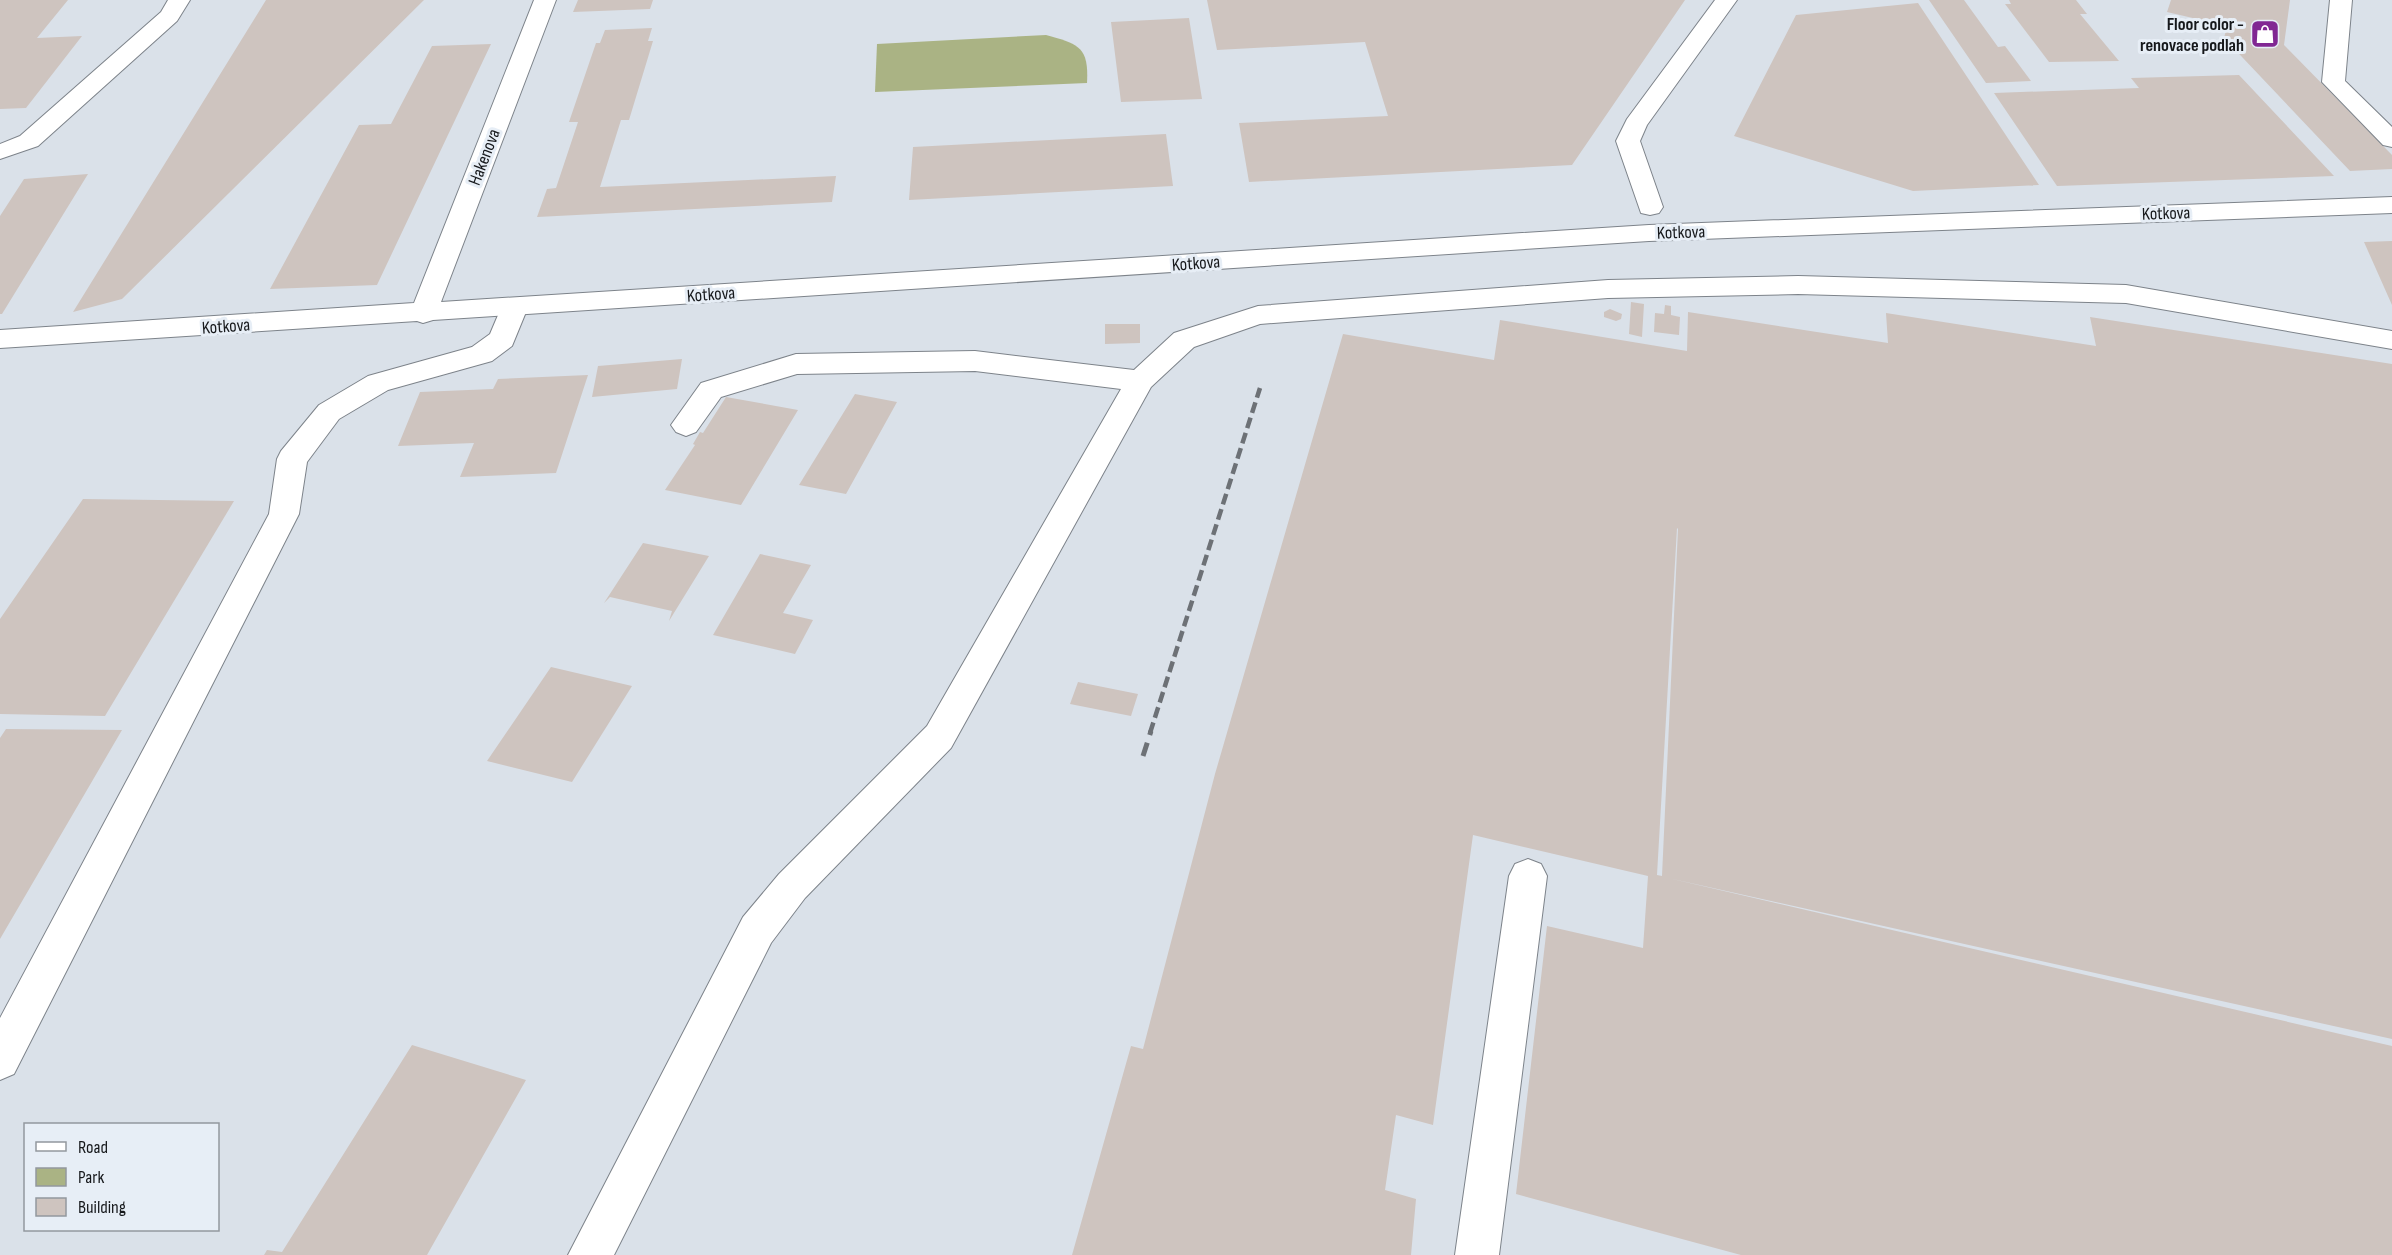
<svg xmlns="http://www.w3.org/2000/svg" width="2392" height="1255" viewBox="0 0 2392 1255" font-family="'Sofia Sans Condensed',sans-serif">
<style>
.green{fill:#aab384}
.building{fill:#cec4bf;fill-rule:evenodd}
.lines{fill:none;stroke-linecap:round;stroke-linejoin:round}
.service-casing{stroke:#7d838a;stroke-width:2}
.minor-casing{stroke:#7d838a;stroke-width:2}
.service{fill:#fff;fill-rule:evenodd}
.minor{fill:#fff;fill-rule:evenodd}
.rail-far1{stroke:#6d7176;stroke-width:4.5;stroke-dasharray:11 5;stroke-linecap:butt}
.rail{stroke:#6d7176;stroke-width:5;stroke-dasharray:14 8;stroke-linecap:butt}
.labels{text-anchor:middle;stroke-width:6;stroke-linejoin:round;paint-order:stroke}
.far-poi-label{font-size:18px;font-weight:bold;fill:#16181b;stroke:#e7eef6;text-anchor:end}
.far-street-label{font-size:18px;fill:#16181b;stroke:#e7eef6}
</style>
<rect width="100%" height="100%" fill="#dae1e9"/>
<path class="green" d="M1046 35C1079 44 1089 47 1087 83L875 92 877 44Z"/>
<path class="building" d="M0 0H68L37 38 82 36 26 108 0 109Z
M266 0H424L122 299 73 312Z
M578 0H653L650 9 573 12Z
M1207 0H1685L1572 165 1249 182 1239 123 1388 116 1365 42 1217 50Z
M1929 0H1964L1998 47 2005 46 2031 81 1986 83Z
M2009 0H2076L2087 14H2080L2119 61 2049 62 2005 4H2011Z
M2171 0H2290L2284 45 2392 155V169L2350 171 2224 38 2227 26 2167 12Z
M1918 3 2039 185 1913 191 1734 136 1796 15Z
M1189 18 1202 99 1121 102 1111 22Z
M652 28 648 41H653L629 120H621L600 187 836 176 832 202 537 217 547 189 556 188 578 122H569L596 43H600L605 30Z
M491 44 377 285 270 289 359 125 391 124 432 46Z
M2239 75 2334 176 2057 186 1994 93 2139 88 2131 78Z
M1166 134 1173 186 909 200 913 147Z
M88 174 2 314H0V216L24 179Z
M2392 241V305L2364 242Z
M1631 302 1644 304 1642 337 1629 334Z
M1665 305 1671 306V315L1680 317 1679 335 1654 332 1655 313 1664 314Z
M1610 309 1622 314 1621 319 1616 321 1604 317V312Z
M1688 312 1888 343 1886 313 2096 346 2090 317 2392 364V1039L1668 878 2392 1046V1255H1741L1516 1194 1547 926 1643 948 1648 876 1473 835 1433 1125 1396 1115 1385 1190 1416 1199 1411 1255H1072L1131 1046 1143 1049 1215 774 1343 334 1494 360 1500 320 1687 351ZM1677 528 1678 529 1662 876 1657 875Z
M1105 324H1140V343L1105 344Z
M682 359 677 389 592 397 598 366Z
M588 375 556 473 460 477 474 443 398 446 420 392 493 389 498 379Z
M855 394 897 402 846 494 799 485Z
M726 397 798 410 741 505 665 490 695 445 693 444 700 432 703 433Z
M83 499 234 501 105 716 0 714V619Z
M643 543 709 556 669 621 672 611 610 597 604 603Z
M760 554 811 565 783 613 813 620 795 654 713 635Z
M551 667 632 686 572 782 487 761Z
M1078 682 1138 694 1131 716 1070 704Z
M6 729 122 730 0 939V738Z
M412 1045 526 1080 427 1255H264L267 1250 282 1252Z"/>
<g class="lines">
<g class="service-casing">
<path id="service" d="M168 0H190L177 21 38 146 0 159V144L20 136 161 12Z
M1715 0H1737L1647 125 1640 141 1663 207 1659 213 1650 215 1641 213 1616 141 1627 119Z
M2330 0H2352L2345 81 2392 127V147L2383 145 2322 82Z
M1798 276 2126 285 2392 331V349L2126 303 1798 294 1608 298 1260 324 1194 347 1151 387 951 748 805 898 771 943 614 1255H568L743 917 779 874 927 726 1121 389 975 371 797 374 721 397 696 432 686 436 676 432 671 425 701 383 796 354 975 351 1134 370 1174 333 1258 306 1608 280Z
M514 298 524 301 528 307 512 346 492 361 388 390 339 419 307 462 299 514 14 1074 0 1080V1018L269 514 277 459 281 451 319 405 368 376 472 347 490 334 504 301Z
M1528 859 1541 864 1547 876 1499 1255H1455L1509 876 1515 864Z"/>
</g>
<g class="minor-casing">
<path id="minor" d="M534 0H556L441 302 1649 225 2392 197V213L1649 241 433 320 423 323 417 321 0 348V330L414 303Z"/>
</g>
<use href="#service" class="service"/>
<use href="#minor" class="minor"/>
<path class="rail-far1" d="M1150 733 1260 388"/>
<path class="rail" d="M1143 756 1151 731"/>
</g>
<defs>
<g id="shop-square" transform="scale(1.5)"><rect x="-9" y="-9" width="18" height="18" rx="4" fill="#812793" stroke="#e7eef6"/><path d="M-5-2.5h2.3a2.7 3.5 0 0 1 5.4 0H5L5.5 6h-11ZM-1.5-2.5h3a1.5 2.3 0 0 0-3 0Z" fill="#fff"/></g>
</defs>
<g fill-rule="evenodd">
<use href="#shop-square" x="2265" y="34"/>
</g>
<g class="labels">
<g class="far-poi-label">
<text x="2244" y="30">Floor color -<tspan x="2244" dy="21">renovace podlah</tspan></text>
</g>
<g class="far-street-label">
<text transform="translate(484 157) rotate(-69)" y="6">Hakenova</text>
<text transform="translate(2166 213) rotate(-2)" y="6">Kotkova</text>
<text transform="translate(1681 232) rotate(-2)" y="6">Kotkova</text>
<text transform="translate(1196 263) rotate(-4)" y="6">Kotkova</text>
<text transform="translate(711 294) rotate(-4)" y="6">Kotkova</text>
<text transform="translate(226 326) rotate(-4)" y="6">Kotkova</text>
</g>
</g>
<rect x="24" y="1123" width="195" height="108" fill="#e7eef6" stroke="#93989e" stroke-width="1.5"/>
<rect x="36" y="1142" width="30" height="9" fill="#ffffff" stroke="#93989e" stroke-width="1.5"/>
<text x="78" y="1153" font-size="18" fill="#16181b">Road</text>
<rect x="36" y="1168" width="30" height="18" fill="#aab384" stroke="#93989e" stroke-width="1.5"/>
<text x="78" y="1183" font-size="18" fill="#16181b">Park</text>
<rect x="36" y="1198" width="30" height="18" fill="#cec4bf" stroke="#93989e" stroke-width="1.5"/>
<text x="78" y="1213" font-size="18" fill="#16181b">Building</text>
</svg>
